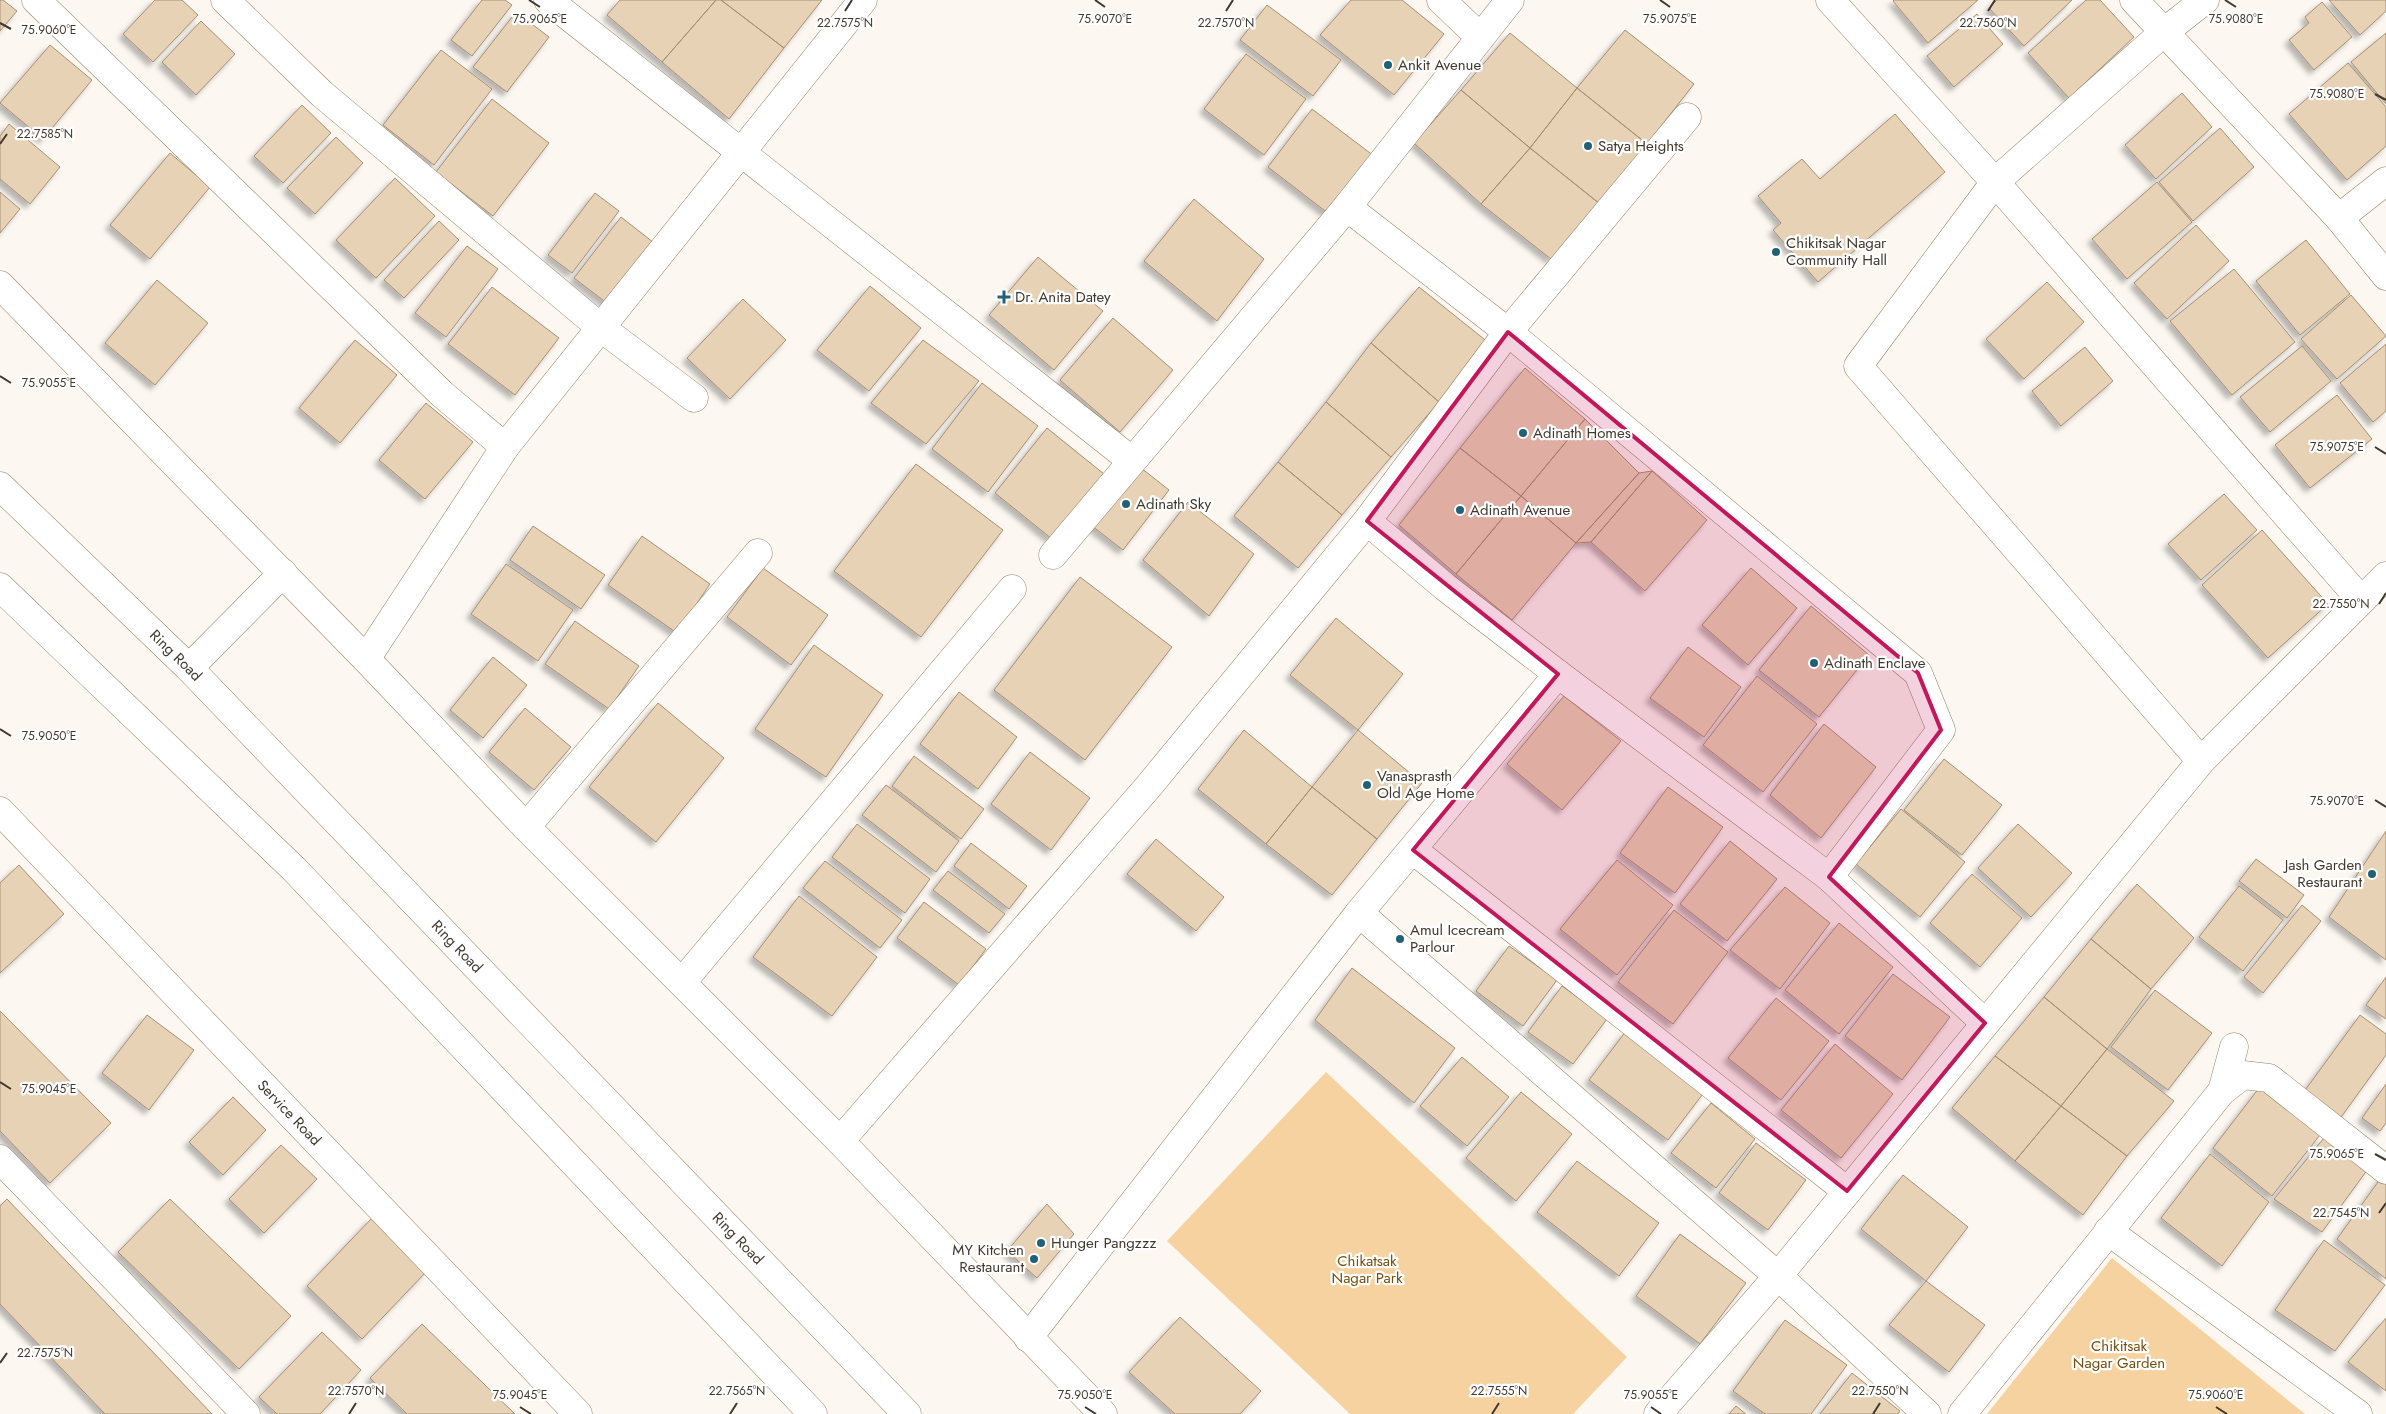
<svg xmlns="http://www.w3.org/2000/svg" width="2386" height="1414" viewBox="0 0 2386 1414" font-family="Jost,sans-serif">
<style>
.green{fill:#f7d2a1}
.building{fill:#e8d2b5;stroke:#a58f74;filter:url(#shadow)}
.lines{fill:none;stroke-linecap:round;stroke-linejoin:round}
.minor-casing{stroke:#958065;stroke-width:29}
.major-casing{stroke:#958065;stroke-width:29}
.minor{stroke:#fff;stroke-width:28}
.major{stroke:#fff;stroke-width:28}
.marked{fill:#c2185b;fill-opacity:0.2;stroke:#c2185b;stroke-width:4;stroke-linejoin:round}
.ticks{fill:none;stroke:#41382d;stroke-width:2}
.poi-dot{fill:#216176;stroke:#fff;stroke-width:2}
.labels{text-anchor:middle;stroke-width:4.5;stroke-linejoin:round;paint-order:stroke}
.poi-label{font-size:15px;fill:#41382d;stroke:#fff;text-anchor:start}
.street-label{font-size:15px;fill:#41382d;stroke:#fff}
.park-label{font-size:15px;fill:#764f0e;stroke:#fff}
.ticks-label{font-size:12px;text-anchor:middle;fill:#41382d;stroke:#fff;stroke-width:4.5;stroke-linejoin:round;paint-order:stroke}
</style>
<defs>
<filter id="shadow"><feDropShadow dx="-4.5" dy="4.5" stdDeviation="2.5" flood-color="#0004"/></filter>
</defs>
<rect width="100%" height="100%" fill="#fcf7f1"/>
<path class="green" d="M1326 1072 1627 1357 1573 1414H1350L1167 1241Z
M2112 1258 2305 1414H1987Z"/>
<path class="building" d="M0 0H3L17 11 0 31Z
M155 0H182L198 15 153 62 123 34Z
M482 0H505L512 5 472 56 451 40Z
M620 0H716L662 62 607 15Z
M716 0H721L784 48 729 119 662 62Z
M721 0H822L784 48Z
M1351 0H1402L1444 34 1394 95 1320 35Z
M1894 0H1978L1928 43 1893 1Z
M1997 0H2072L2024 46 1989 8Z
M2086 0H2100L2134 37 2069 98 2028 53Z
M2329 0H2386V11L2360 35Z
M2322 2 2352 37 2314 70 2289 40 2309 23 2305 17Z
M1267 5 1341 60 1313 96 1240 40Z
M516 12 549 37 507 92 473 67Z
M1977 14 2003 44 1954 87 1927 56Z
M201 21 235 54 196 95 162 62Z
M1625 30 1694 84 1647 144 1577 88Z
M1510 33 1577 88 1530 148 1461 90Z
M2386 33V104L2351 62Z
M50 45 92 80 43 139 0 103Z
M441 50 492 89 434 165 383 125Z
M1246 54 1306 99 1264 155 1204 109Z
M2348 63 2386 107V146L2347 180 2289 114Z
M1577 88 1647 144 1600 204 1530 148Z
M1461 90 1530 148 1481 204 1414 143Z
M2182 93 2212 127 2156 179 2125 145Z
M492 99 549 143 493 216 436 172Z
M302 105 331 133 283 183 254 156Z
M1312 109 1374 156 1329 214 1268 167Z
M1895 114 1945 172 1818 282 1773 230 1781 223 1758 196 1802 159 1820 179Z
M9 124 60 167 30 204 0 179V136Z
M2220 128 2254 167 2193 221 2159 182Z
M336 137 363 163 315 214 287 188Z
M1530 148 1600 204 1551 259 1481 204Z
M170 153 210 187 150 259 110 225Z
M395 178 435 216 376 278 336 240Z
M2157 182 2192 222 2127 279 2092 239Z
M0 192 20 209 0 233Z
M595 193 619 211 572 273 548 255Z
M1194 199 1264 259 1217 321 1144 261Z
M621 217 658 246 612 307 574 278Z
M439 221 459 240 404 298 384 280Z
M2196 225 2229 261 2167 319 2134 283Z
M2306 240 2350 294 2300 335 2256 281Z
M467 246 498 269 446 337 415 313Z
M1038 257 1103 311 1054 370 989 315Z
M2234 269 2295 342 2232 395 2170 321Z
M157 280 208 323 155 385 105 343Z
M2047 282 2084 322 2024 379 1986 339Z
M870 286 921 328 869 391 817 350Z
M492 287 559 338 515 395 448 344Z
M1419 287 1489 343 1439 402 1371 343Z
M2351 295 2386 336 2337 379 2301 339Z
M743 299 786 340 730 399 687 358Z
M1113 318 1173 370 1120 432 1060 380Z
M355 340 397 375 340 443 299 408Z
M923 340 979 381 926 444 871 403Z
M1371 343 1439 402 1391 457 1326 402Z
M2386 344V411L2373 422 2340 383Z
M2302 346 2331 381 2270 432 2240 397Z
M2085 347 2113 381 2061 426 2032 391Z
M1525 368 1585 419 1521 496 1460 448Z
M982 383 1038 426 988 492 932 449Z
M2337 395 2372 439 2310 488 2275 445Z
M1326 402 1391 457 1342 515 1278 462Z
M426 403 473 442 425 499 379 460Z
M1585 419 1639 473 1576 543 1521 496Z
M1047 428 1104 474 1052 539 995 493Z
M1460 448 1521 496 1456 574 1399 525Z
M1131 460 1169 490 1123 550 1083 519Z
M1278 462 1342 515 1298 568 1234 516Z
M916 464 1003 530 921 637 834 571Z
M1652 471 1707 520 1645 591 1591 542Z
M1652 471 1591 542 1576 543 1639 473Z
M2224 494 2257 530 2201 580 2168 544Z
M1521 496 1576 543 1512 620 1456 574Z
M1188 502 1254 554 1209 616 1143 560Z
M533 526 605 575 581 609 510 560Z
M2262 530 2328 604 2268 658 2202 585Z
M642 536 710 584 677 633 608 585Z
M506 564 573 610 538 661 471 614Z
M763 568 828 615 791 665 727 617Z
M1751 568 1797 608 1748 665 1702 625Z
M1080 577 1172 647 1085 760 994 690Z
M1811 606 1869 655 1819 717 1759 670Z
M1336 618 1403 674 1358 730 1290 675Z
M575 621 639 666 609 709 545 664Z
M814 645 883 695 826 777 755 729Z
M1688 647 1741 687 1704 737 1650 698Z
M493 657 527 685 483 738 450 710Z
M1757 676 1817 724 1763 792 1703 745Z
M959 692 1017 737 978 789 920 744Z
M1564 696 1621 741 1562 810 1507 764Z
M658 703 724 758 656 842 589 787Z
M525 708 571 747 534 790 489 752Z
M1824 724 1876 767 1821 838 1770 795Z
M1244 730 1312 787 1266 844 1198 789Z
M1358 730 1422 783 1377 839 1312 787Z
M1030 752 1090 798 1051 850 991 804Z
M914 756 984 809 961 839 892 786Z
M1944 759 2002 805 1962 855 1904 810Z
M886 785 959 841 936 872 862 815Z
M1312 787 1377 839 1332 895 1266 844Z
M1668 787 1723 827 1675 893 1620 853Z
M1901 809 1965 862 1920 917 1856 864Z
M857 824 930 879 905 913 832 857Z
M2018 824 2072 873 2031 917 1978 868Z
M2386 831V960L2329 917Z
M1156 839 1224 897 1196 931 1127 874Z
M1730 841 1777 879 1727 941 1680 904Z
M971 843 1027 886 1009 909 954 866Z
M2256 859 2304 895 2287 918 2239 881Z
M1617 860 1673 905 1617 975 1560 929Z
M825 861 902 920 880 948 803 888Z
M19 865 64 914 0 973V883Z
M948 871 1005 914 989 933 933 890Z
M1972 874 2022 918 1980 967 1930 923Z
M2137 884 2194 938 2151 989 2091 939Z
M2239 886 2283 920 2243 971 2199 937Z
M1785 887 1830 923 1780 989 1730 950Z
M799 896 877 957 832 1016 753 957Z
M924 902 986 949 959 985 897 938Z
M2302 905 2321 921 2263 993 2244 977Z
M1674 910 1728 952 1673 1024 1618 982Z
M1839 923 1893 967 1839 1034 1785 990Z
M2091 939 2151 989 2107 1049 2044 997Z
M1509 946 1557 980 1523 1026 1476 991Z
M1352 968 1455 1048 1414 1103 1315 1020Z
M1893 974 1950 1017 1902 1080 1845 1036Z
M2386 977V1019L2366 1005Z
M1562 986 1607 1019 1573 1064 1528 1032Z
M2155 990 2212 1033 2168 1090 2111 1047Z
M2044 997 2107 1049 2061 1106 1995 1056Z
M1776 998 1829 1041 1781 1100 1728 1058Z
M0 1011 111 1123 50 1183 0 1131Z
M147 1015 194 1050 149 1110 102 1073Z
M2360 1015 2386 1034V1055L2339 1120 2303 1093Z
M1626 1031 1705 1091 1668 1140 1589 1080Z
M1835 1044 1893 1094 1841 1158 1781 1110Z
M2107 1049 2174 1101 2127 1156 2061 1106Z
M1995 1056 2061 1106 2015 1161 1952 1108Z
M1462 1057 1509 1097 1467 1146 1420 1106Z
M2386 1084V1123L2380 1131 2362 1118Z
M2259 1088 2320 1135 2272 1196 2213 1148Z
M1521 1092 1572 1134 1516 1201 1466 1158Z
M233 1097 266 1130 223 1175 189 1142Z
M1711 1103 1755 1139 1716 1188 1671 1153Z
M2061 1106 2127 1156 2083 1215 2015 1161Z
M2324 1138 2368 1169 2322 1232 2274 1199Z
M1756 1143 1806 1180 1768 1230 1719 1193Z
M281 1145 317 1179 264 1233 229 1199Z
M2210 1154 2269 1202 2222 1266 2161 1218Z
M1577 1161 1659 1223 1619 1276 1537 1212Z
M1903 1175 1968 1227 1926 1281 1861 1229Z
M2383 1175 2386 1178V1279L2337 1239Z
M7 1199 212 1414H105L0 1304V1206Z
M170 1199 291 1316 239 1369 118 1252Z
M1047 1204 1074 1234 1037 1278 1007 1251Z
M372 1218 427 1271 362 1339 307 1286Z
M1680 1234 1746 1283 1700 1344 1636 1296Z
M2324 1240 2385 1285 2335 1351 2275 1310Z
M1926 1281 1985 1325 1949 1372 1889 1325Z
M1180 1317 1261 1391 1240 1414H1175L1129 1372Z
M2386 1318V1391L2348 1362Z
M1785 1320 1847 1365 1811 1414H1765L1733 1391Z
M422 1324 515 1414H407L370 1378Z
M322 1332 361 1370 320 1414H277L259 1397Z
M1852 1373 1900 1411 1898 1414H1820Z
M1736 1406 1746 1414H1729Z"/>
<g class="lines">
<g class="minor-casing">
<g id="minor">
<path d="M36 0 442 394 505 447"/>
<path d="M225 0 322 94 600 327 694 398"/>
<path d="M548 0 1131 460"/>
<path d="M1441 0 1480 37"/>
<path d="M1830 0 1995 182 2361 600"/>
<path d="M2134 0 2339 218 2386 276"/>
<path d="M1347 207 1508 332 1918 673 1941 730 1829 877"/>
<path d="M2339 218 2386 181"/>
<path d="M0 285 366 659 526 827 840 1141 1103 1414"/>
<path d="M1367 521 1445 587 1558 674 1829 877 1985 1023"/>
<path d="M1053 555 1347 207 1510 0"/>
<path d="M366 659 505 447 863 0"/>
<path d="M2201 761 1858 366 1995 182 2164 32 2205 0"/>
<path id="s1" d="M0 811 578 1414"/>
<path d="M526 827 758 553"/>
<path d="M1413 850 1847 1191"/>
<path d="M1359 913 1778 1276 1927 1414"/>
<path d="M683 981 1012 589"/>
<path d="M2222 1091 2234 1047"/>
<path d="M840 1141 1148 787 1367 521 1508 332 1687 117"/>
<path d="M0 1159 246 1414"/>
<path d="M2108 1231 2358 1414"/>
<path d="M1028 1338 1359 913 1558 674"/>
<path d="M1658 1414 1778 1276 2201 761 2386 576"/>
<path d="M1962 1414 2222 1091 2243 1075 2269 1078 2386 1170"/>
</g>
</g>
<g class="major-casing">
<g id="major">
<path id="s2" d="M0 486 189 668 907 1414"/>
<path d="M0 587 294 869 813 1414"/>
<path d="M189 668 283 573"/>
</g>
</g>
<use href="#minor" class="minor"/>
<use href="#major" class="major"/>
</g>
<path class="marked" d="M1508 332 1918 673 1941 730 1829 877 1985 1023 1847 1191 1413 850 1558 674 1367 521Z"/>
<path class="ticks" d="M529 0 540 7M1095 0 1105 7M1660 0 1670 7M2225 0 2236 7M845 11 852 0M1226 11 1233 0M1988 11 1995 0M0 23 11 29M2375 94 2386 100M0 144 7 134M0 376 11 383M2375 447 2386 454M2379 604 2386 593M0 729 11 736M2375 800 2386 807M0 1082 11 1089M2375 1154 2386 1160M2379 1213 2386 1203M0 1363 7 1353M520 1407 531 1414M1085 1407 1096 1414M1651 1407 1661 1414M2216 1407 2227 1414M349 1414 356 1403M730 1414 737 1403M1492 1414 1499 1403M1873 1414 1880 1403"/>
<g class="poi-dot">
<circle cx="1388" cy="65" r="5"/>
<circle cx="1588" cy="146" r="5"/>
<circle cx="1776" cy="252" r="5"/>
<path d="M1001.5 289.5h5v5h5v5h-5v5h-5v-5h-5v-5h5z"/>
<circle cx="1523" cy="433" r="5"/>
<circle cx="1126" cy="504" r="5"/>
<circle cx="1460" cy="510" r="5"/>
<circle cx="1814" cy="663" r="5"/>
<circle cx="1367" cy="785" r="5"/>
<circle cx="2372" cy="874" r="5"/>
<circle cx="1400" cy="939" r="5"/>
<circle cx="1041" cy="1243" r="5"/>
<circle cx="1034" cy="1259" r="5"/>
</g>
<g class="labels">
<g class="poi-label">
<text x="1398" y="70">Ankit Avenue</text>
<text x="1598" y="151">Satya Heights</text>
<text x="1786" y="248">Chikitsak Nagar<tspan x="1786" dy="17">Community Hall</tspan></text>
<text x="1015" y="302">Dr. Anita Datey</text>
<text x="1533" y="438">Adinath Homes</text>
<text x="1136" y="509">Adinath Sky</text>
<text x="1470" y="515">Adinath Avenue</text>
<text x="1824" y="668">Adinath Enclave</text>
<text x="1377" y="781">Vanasprasth<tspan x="1377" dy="17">Old Age Home</tspan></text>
<text x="2362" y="870" text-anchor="end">Jash Garden<tspan x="2362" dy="17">Restaurant</tspan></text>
<text x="1410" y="935">Amul Icecream<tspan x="1410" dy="17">Parlour</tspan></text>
<text x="1051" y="1248">Hunger Pangzzz</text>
<text x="1024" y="1255" text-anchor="end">MY Kitchen<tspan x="1024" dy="17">Restaurant</tspan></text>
</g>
<g class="street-label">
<text dy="5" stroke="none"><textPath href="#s2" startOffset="244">Ring Road</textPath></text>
<text dy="5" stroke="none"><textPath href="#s2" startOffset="649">Ring Road</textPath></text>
<text dy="5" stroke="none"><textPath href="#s1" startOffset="418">Service Road</textPath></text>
<text dy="5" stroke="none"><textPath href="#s2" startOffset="1054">Ring Road</textPath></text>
</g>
<g class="park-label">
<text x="1367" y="1266">Chikatsak<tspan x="1367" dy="17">Nagar Park</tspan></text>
<text x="2119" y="1351">Chikitsak<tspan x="2119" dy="17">Nagar Garden</tspan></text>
</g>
</g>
<g class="ticks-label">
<text x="540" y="23">75.9065°E</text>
<text x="1105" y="23">75.9070°E</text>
<text x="1670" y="23">75.9075°E</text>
<text x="2236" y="23">75.9080°E</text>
<text x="845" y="27">22.7575°N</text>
<text x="1226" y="27">22.7570°N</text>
<text x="1988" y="27">22.7560°N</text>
<text x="49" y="34">75.9060°E</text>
<text x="2337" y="98">75.9080°E</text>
<text x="45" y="138">22.7585°N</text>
<text x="49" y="387">75.9055°E</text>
<text x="2337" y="451">75.9075°E</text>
<text x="2341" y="608">22.7550°N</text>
<text x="49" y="740">75.9050°E</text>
<text x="2337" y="805">75.9070°E</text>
<text x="49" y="1093">75.9045°E</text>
<text x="2337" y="1158">75.9065°E</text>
<text x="2341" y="1217">22.7545°N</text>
<text x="45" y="1357">22.7575°N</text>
<text x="356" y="1395">22.7570°N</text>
<text x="737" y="1395">22.7565°N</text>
<text x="1499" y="1395">22.7555°N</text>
<text x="1880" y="1395">22.7550°N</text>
<text x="520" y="1399">75.9045°E</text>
<text x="1085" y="1399">75.9050°E</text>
<text x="1651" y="1399">75.9055°E</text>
<text x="2216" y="1399">75.9060°E</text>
</g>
</svg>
